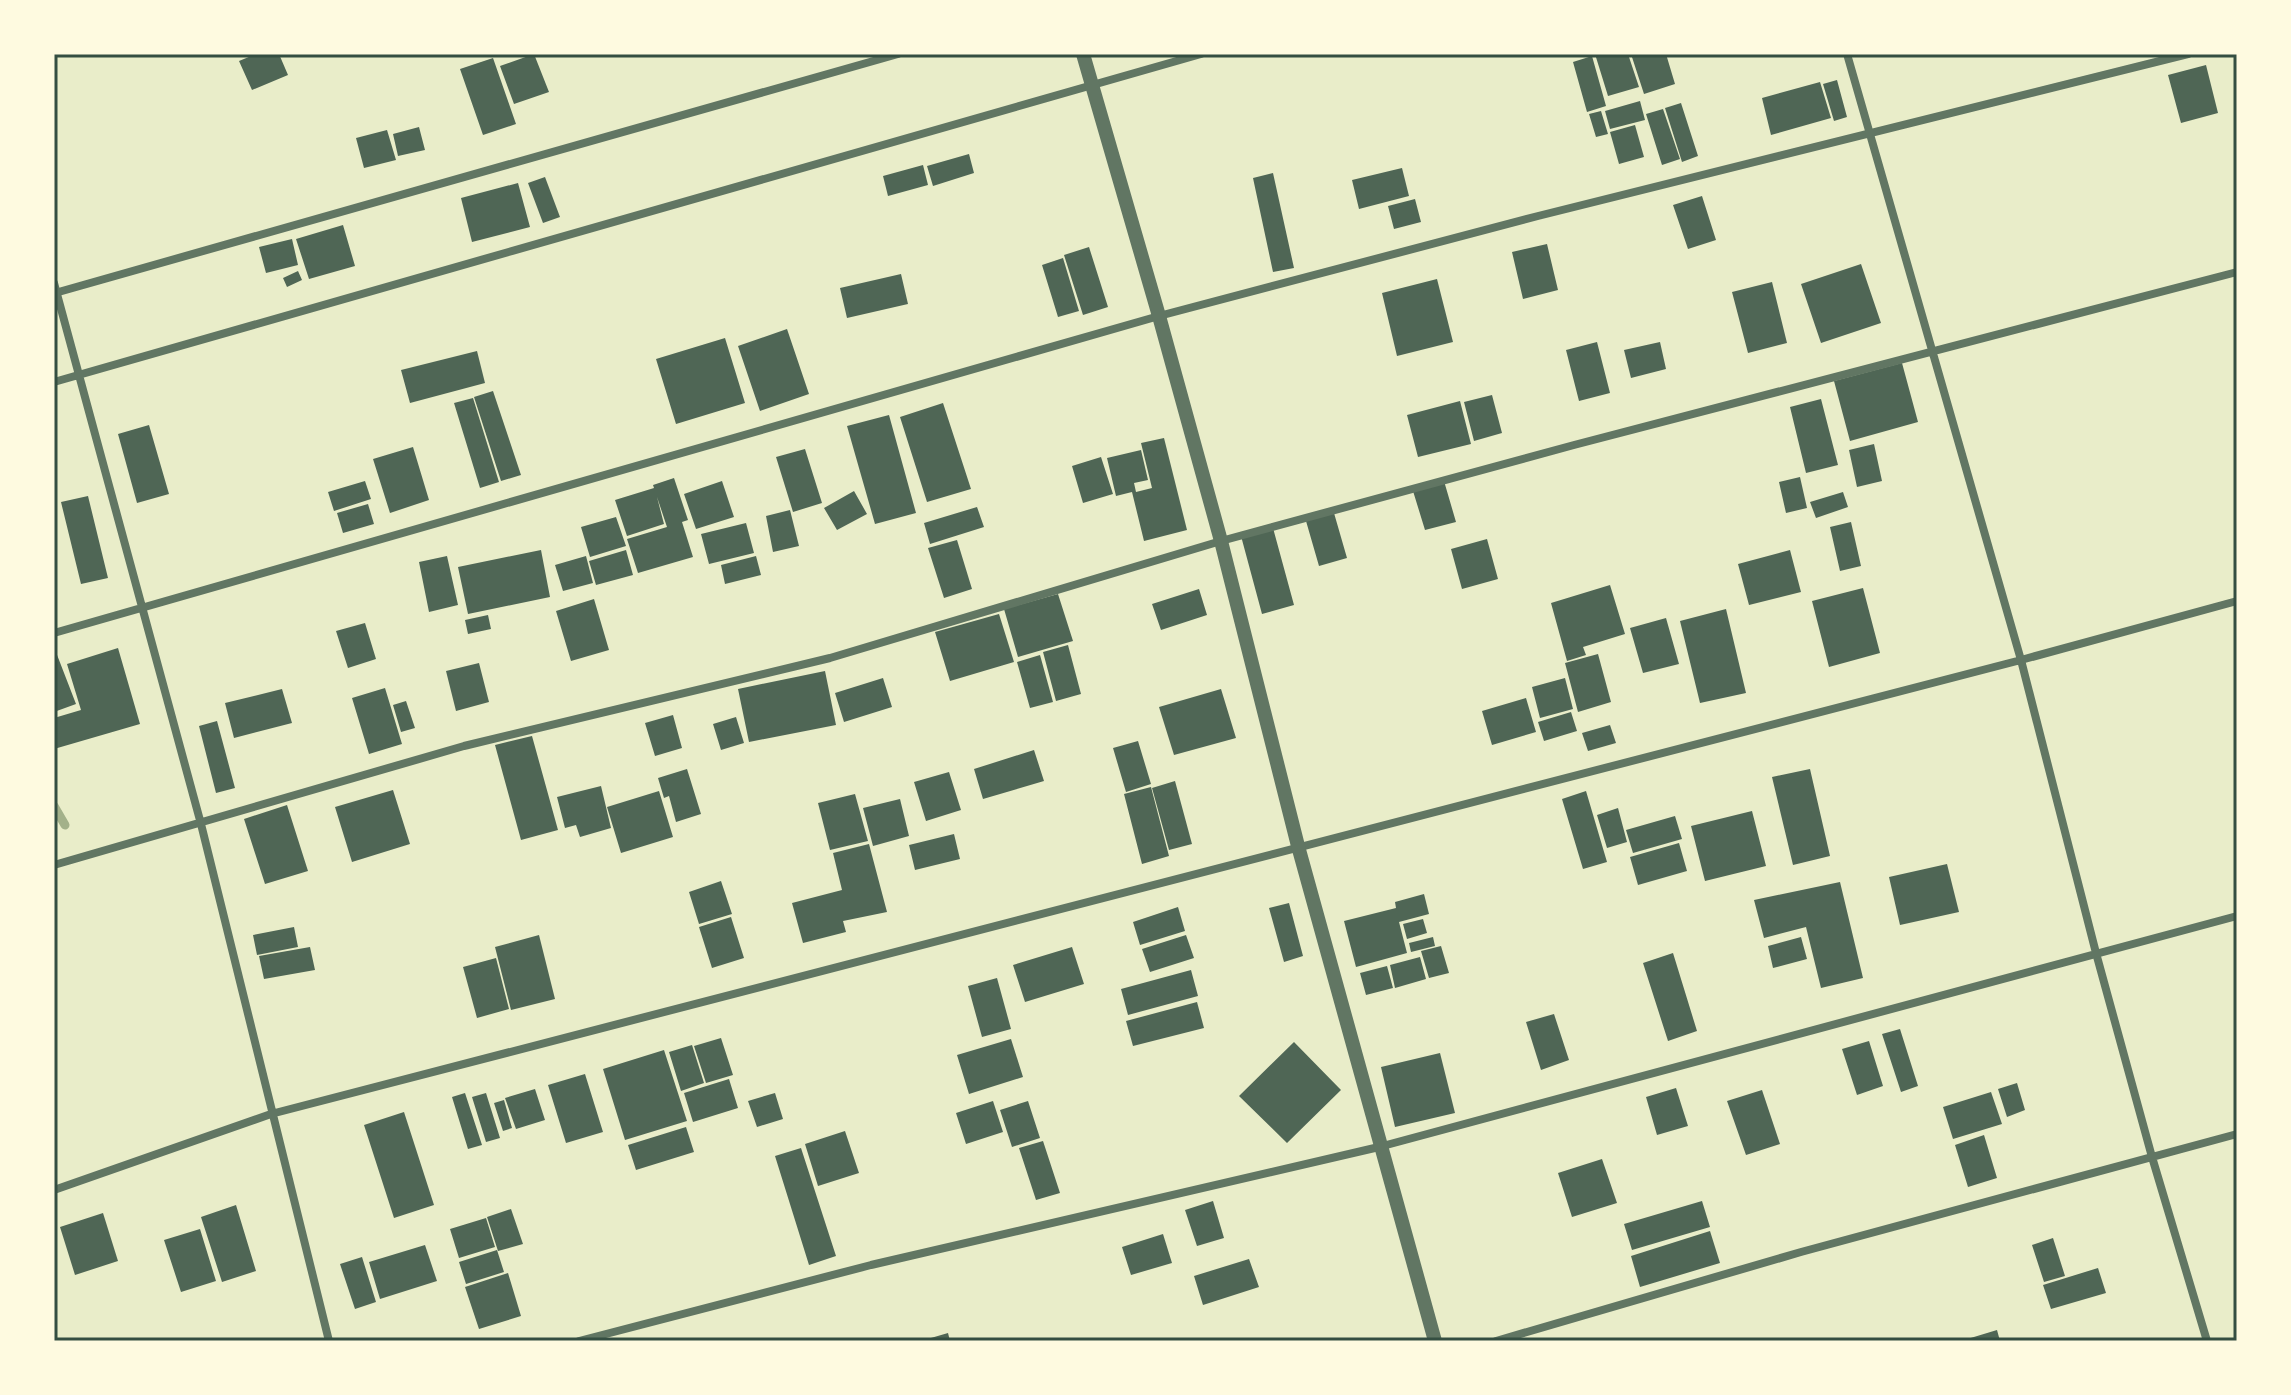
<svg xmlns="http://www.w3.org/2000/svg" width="2291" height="1395" viewBox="0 0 2291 1395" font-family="Signika,sans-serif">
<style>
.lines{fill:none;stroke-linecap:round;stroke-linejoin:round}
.stream{stroke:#a3b18a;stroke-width:9}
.building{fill:#4f6655}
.minor{stroke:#617663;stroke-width:8}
.tertiary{stroke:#617663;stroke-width:14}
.neatline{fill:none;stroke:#344e41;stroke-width:3}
</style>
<rect width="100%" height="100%" fill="#e9edc9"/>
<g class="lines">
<path class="stream" d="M54 806 65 825"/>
</g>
<path class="building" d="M256 54H279L288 75 252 90 239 61Z
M534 54 549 92 514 104 500 66Z
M1595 54H1628L1639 87 1608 96Z
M1631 54H1666L1675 84 1644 94Z
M1592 56 1606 106 1587 112 1573 62Z
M493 58 516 124 483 135 460 69Z
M2206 65 2218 113 2181 123 2168 75Z
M1837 80 1847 117 1834 121 1823 84Z
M1820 82 1831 118 1771 135 1762 98Z
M1640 101 1645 120 1610 129 1605 111Z
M1681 103 1698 156 1682 162 1665 108Z
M1663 109 1680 159 1662 165 1646 114Z
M1601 111 1608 134 1596 137 1589 114Z
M1635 125 1644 157 1619 164 1610 132Z
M419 127 425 150 398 156 393 134Z
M387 130 396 160 364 168 356 138Z
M969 154 974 173 933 186 927 166Z
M923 165 928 185 888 196 883 176Z
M1402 168 1409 196 1359 209 1352 180Z
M1273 173 1294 268 1273 272 1253 178Z
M545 177 560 217 543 223 528 183Z
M518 183 530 227 472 242 461 198Z
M1702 196 1716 240 1688 249 1673 205Z
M1415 199 1421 222 1394 229 1388 206Z
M343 225 355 266 309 279 296 239Z
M292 239 298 265 266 273 259 247Z
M1547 244 1558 290 1523 299 1512 252Z
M1089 247 1108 307 1083 315 1064 255Z
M1063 258 1079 311 1058 317 1042 265Z
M1861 264 1881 323 1821 343 1801 284Z
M298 271 302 280 287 287 283 278Z
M901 274 908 304 847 318 840 288Z
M1437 279 1453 342 1397 356 1382 293Z
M1772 282 1787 343 1748 353 1732 292Z
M787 329 809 394 760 411 738 346Z
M725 338 745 403 676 424 656 359Z
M1597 342 1610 393 1579 401 1566 350Z
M1660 342 1666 369 1631 378 1624 350Z
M477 351 485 383 410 403 401 370Z
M1902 363 1918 422 1850 441 1834 381Z
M493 391 521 475 501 481 474 397Z
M1492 395 1502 433 1474 441 1464 402Z
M473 398 499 482 480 488 454 403Z
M1821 399 1838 465 1806 473 1790 407Z
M1460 401 1471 444 1418 457 1407 415Z
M943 403 971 489 927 502 900 417Z
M889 415 916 513 875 524 847 426Z
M149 425 169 494 137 503 118 434Z
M1164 438 1187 530 1144 541 1132 492 1116 496 1107 458 1141 450 1148 480 1134 483 1136 492 1152 488 1141 443Z
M1874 444 1882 481 1857 487 1849 450Z
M413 447 429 500 390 513 373 459Z
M805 449 822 503 793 512 776 457Z
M1101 457 1113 494 1083 503 1072 466Z
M1800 477 1807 508 1786 513 1779 482Z
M674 478 688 520 682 522 693 557 638 573 627 539 667 527 657 497 664 524 627 536 615 500 654 488 653 485Z
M365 481 371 499 334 511 328 492Z
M722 481 734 517 696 529 684 494Z
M1444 481 1456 522 1425 530 1413 491Z
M854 491 867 514 837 530 824 508Z
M1843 492 1848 507 1816 518 1810 502Z
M88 496 108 578 81 584 61 502Z
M368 504 374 524 343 533 337 513Z
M977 507 984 527 930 544 924 523Z
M790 510 799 546 773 552 766 516Z
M1334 513 1347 558 1319 566 1306 521Z
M616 517 626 546 590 557 581 527Z
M1851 522 1861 566 1840 571 1830 527Z
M746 523 754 553 709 564 701 534Z
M1273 528 1294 605 1262 614 1241 536Z
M1487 539 1498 579 1462 589 1451 549Z
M957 540 972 589 944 598 928 548Z
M541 550 550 597 468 614 458 567Z
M626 550 633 575 596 585 589 561Z
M1790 550 1801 592 1749 605 1738 564Z
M447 556 458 605 429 612 419 562Z
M586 556 593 583 563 591 555 565Z
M756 556 761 575 725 584 721 565Z
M1610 585 1625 634 1583 647 1586 655 1567 661 1551 603Z
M1863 588 1880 653 1829 667 1812 601Z
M1199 589 1207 615 1161 630 1152 604Z
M1058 594 1073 641 1018 657 1004 609Z
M594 599 609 650 571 661 556 611Z
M1726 609 1746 693 1700 703 1680 621Z
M999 614 1014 662 950 681 935 632Z
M488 615 491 629 468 634 465 620Z
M1666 618 1679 664 1643 673 1630 628Z
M365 623 376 659 348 668 336 631Z
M1068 645 1081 694 1056 701 1043 652Z
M54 647 76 704 54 712Z
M118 648 140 724 54 749V718L81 710 67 664Z
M1598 654 1611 702 1578 712 1565 663Z
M1040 655 1053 702 1030 708 1017 662Z
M479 663 489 702 456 711 446 671Z
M825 671 836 725 749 742 738 689Z
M883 678 892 707 844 722 835 693Z
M1565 678 1573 709 1540 718 1532 687Z
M385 688 402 744 369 754 352 698Z
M282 689 292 723 234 738 225 703Z
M1221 689 1236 738 1174 755 1159 707Z
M1526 698 1536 732 1492 745 1482 711Z
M406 701 415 728 401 732 393 705Z
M1571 712 1577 731 1544 741 1538 722Z
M673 715 682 748 655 756 645 723Z
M736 717 744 743 721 750 713 724Z
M217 721 235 788 216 793 199 726Z
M1610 725 1616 743 1588 751 1582 733Z
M532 736 558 830 521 840 495 745Z
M1138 741 1151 784 1126 792 1113 748Z
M1034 750 1044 781 983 799 974 769Z
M687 769 701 814 676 822 669 796 664 798 658 778Z
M1810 769 1830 856 1793 865 1772 777Z
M949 772 961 810 926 821 914 782Z
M1175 781 1192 844 1169 850 1152 788Z
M601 786 611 828 580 837 576 825 565 828 557 797Z
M1151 787 1169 856 1142 864 1124 794Z
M393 790 410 844 352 862 335 807Z
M659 791 673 837 621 853 607 807Z
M1586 791 1607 862 1583 869 1562 799Z
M855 794 868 841 830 850 818 803Z
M900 799 909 836 873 846 863 808Z
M287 805 308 871 265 884 244 819Z
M1618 808 1627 842 1607 848 1597 815Z
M1752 811 1766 866 1705 881 1691 826Z
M1675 816 1682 839 1633 853 1626 830Z
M954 834 960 859 915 870 909 845Z
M1679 843 1687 871 1638 885 1630 857Z
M869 844 887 912 843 921 846 932 803 943 792 903 842 890 833 853Z
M1947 864 1959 912 1900 925 1889 877Z
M721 881 732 914 699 924 689 892Z
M1840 882 1863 978 1821 988 1806 927 1764 938 1754 900Z
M1424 894 1429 914 1399 922 1407 953 1356 967 1344 921 1396 908 1395 902Z
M1289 903 1303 956 1284 962 1269 908Z
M1178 907 1185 931 1140 945 1133 922Z
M731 917 744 958 712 968 699 927Z
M1423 919 1427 933 1407 939 1403 924Z
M294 927 298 947 257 955 253 935Z
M539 935 555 999 511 1010 495 947Z
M1186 935 1194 958 1150 972 1142 949Z
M1433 937 1435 946 1411 952 1409 943Z
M1801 937 1807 959 1773 968 1768 946Z
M1441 946 1449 973 1429 978 1421 951Z
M310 947 315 970 264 979 259 956Z
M1072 947 1084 984 1025 1002 1013 965Z
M1673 953 1697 1031 1668 1041 1643 963Z
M1420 957 1426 979 1395 988 1390 965Z
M496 958 509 1009 477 1018 463 967Z
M1387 966 1393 988 1366 995 1360 973Z
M1191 970 1198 996 1128 1015 1121 989Z
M997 978 1011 1029 982 1037 968 986Z
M1197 1002 1204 1028 1133 1046 1126 1021Z
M1554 1014 1569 1060 1541 1070 1526 1022Z
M1900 1029 1918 1086 1901 1092 1882 1034Z
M721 1038 733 1075 706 1083 694 1046Z
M1011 1039 1023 1077 969 1094 957 1055Z
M1869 1041 1883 1086 1857 1095 1842 1049Z
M1294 1042 1341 1090 1287 1143 1239 1096Z
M692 1045 704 1083 681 1091 669 1052Z
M664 1050 687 1121 625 1140 603 1069Z
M1440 1053 1455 1113 1395 1127 1381 1067Z
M585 1074 603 1132 566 1143 548 1085Z
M729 1079 738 1108 693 1122 684 1093Z
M2017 1083 2025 1110 2007 1117 1998 1089Z
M1676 1088 1688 1126 1657 1135 1646 1097Z
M535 1089 545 1120 516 1129 505 1098Z
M1762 1090 1780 1144 1746 1155 1727 1101Z
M1991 1092 2002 1124 1953 1139 1943 1107Z
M465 1093 482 1145 468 1149 452 1097Z
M486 1093 500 1138 486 1142 472 1097Z
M775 1093 783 1119 757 1127 748 1101Z
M504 1100 512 1128 503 1131 494 1103Z
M993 1101 1003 1132 966 1144 956 1113Z
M1028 1101 1040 1138 1012 1147 1000 1110Z
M404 1112 434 1205 394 1218 364 1125Z
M686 1127 694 1152 636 1170 628 1145Z
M845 1131 859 1173 818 1186 805 1144Z
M1984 1135 1997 1178 1968 1187 1955 1145Z
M1043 1141 1060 1193 1036 1200 1019 1148Z
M801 1148 836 1256 809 1265 775 1156Z
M1602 1159 1617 1203 1572 1217 1558 1173Z
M1213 1201 1224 1238 1197 1246 1185 1210Z
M1702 1201 1710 1227 1632 1250 1624 1224Z
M236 1205 256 1271 222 1282 201 1217Z
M511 1209 523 1244 498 1251 487 1217Z
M103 1213 118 1261 75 1275 60 1227Z
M486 1218 495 1247 459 1258 450 1229Z
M200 1229 216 1281 181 1292 164 1240Z
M1710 1231 1720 1263 1640 1287 1631 1256Z
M1163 1234 1172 1263 1131 1275 1122 1247Z
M2053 1238 2065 1276 2044 1282 2032 1245Z
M425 1245 437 1281 380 1299 369 1262Z
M497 1250 504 1272 466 1284 459 1262Z
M362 1257 376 1302 355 1309 340 1264Z
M1249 1259 1259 1287 1203 1305 1194 1276Z
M2098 1268 2106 1293 2051 1309 2043 1285Z
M508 1273 521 1316 479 1329 465 1287Z
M1997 1330 2000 1341H1964V1340Z
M948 1333 950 1341H924V1340Z"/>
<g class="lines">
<path class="minor" d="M1847 54 2021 660 2096 953 2152 1157 2207 1341
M54 283 201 824 329 1341
M55 293 898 54
M54 382 1201 54
M54 633 1159 316 1538 216 2188 54
M54 865 464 746 830 658 1221 541 1574 445 2237 272
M54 1190 271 1114 2021 660 2237 601
M579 1341 871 1265 1379 1147 2237 916
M1496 1341 1801 1252 2237 1134"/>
<path class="tertiary" d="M1083 54 1159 316 1221 541 1298 846 1435 1341"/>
</g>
<rect width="2291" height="1395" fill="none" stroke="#fefae0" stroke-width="112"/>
<rect x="56" y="56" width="2179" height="1283" class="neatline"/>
</svg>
